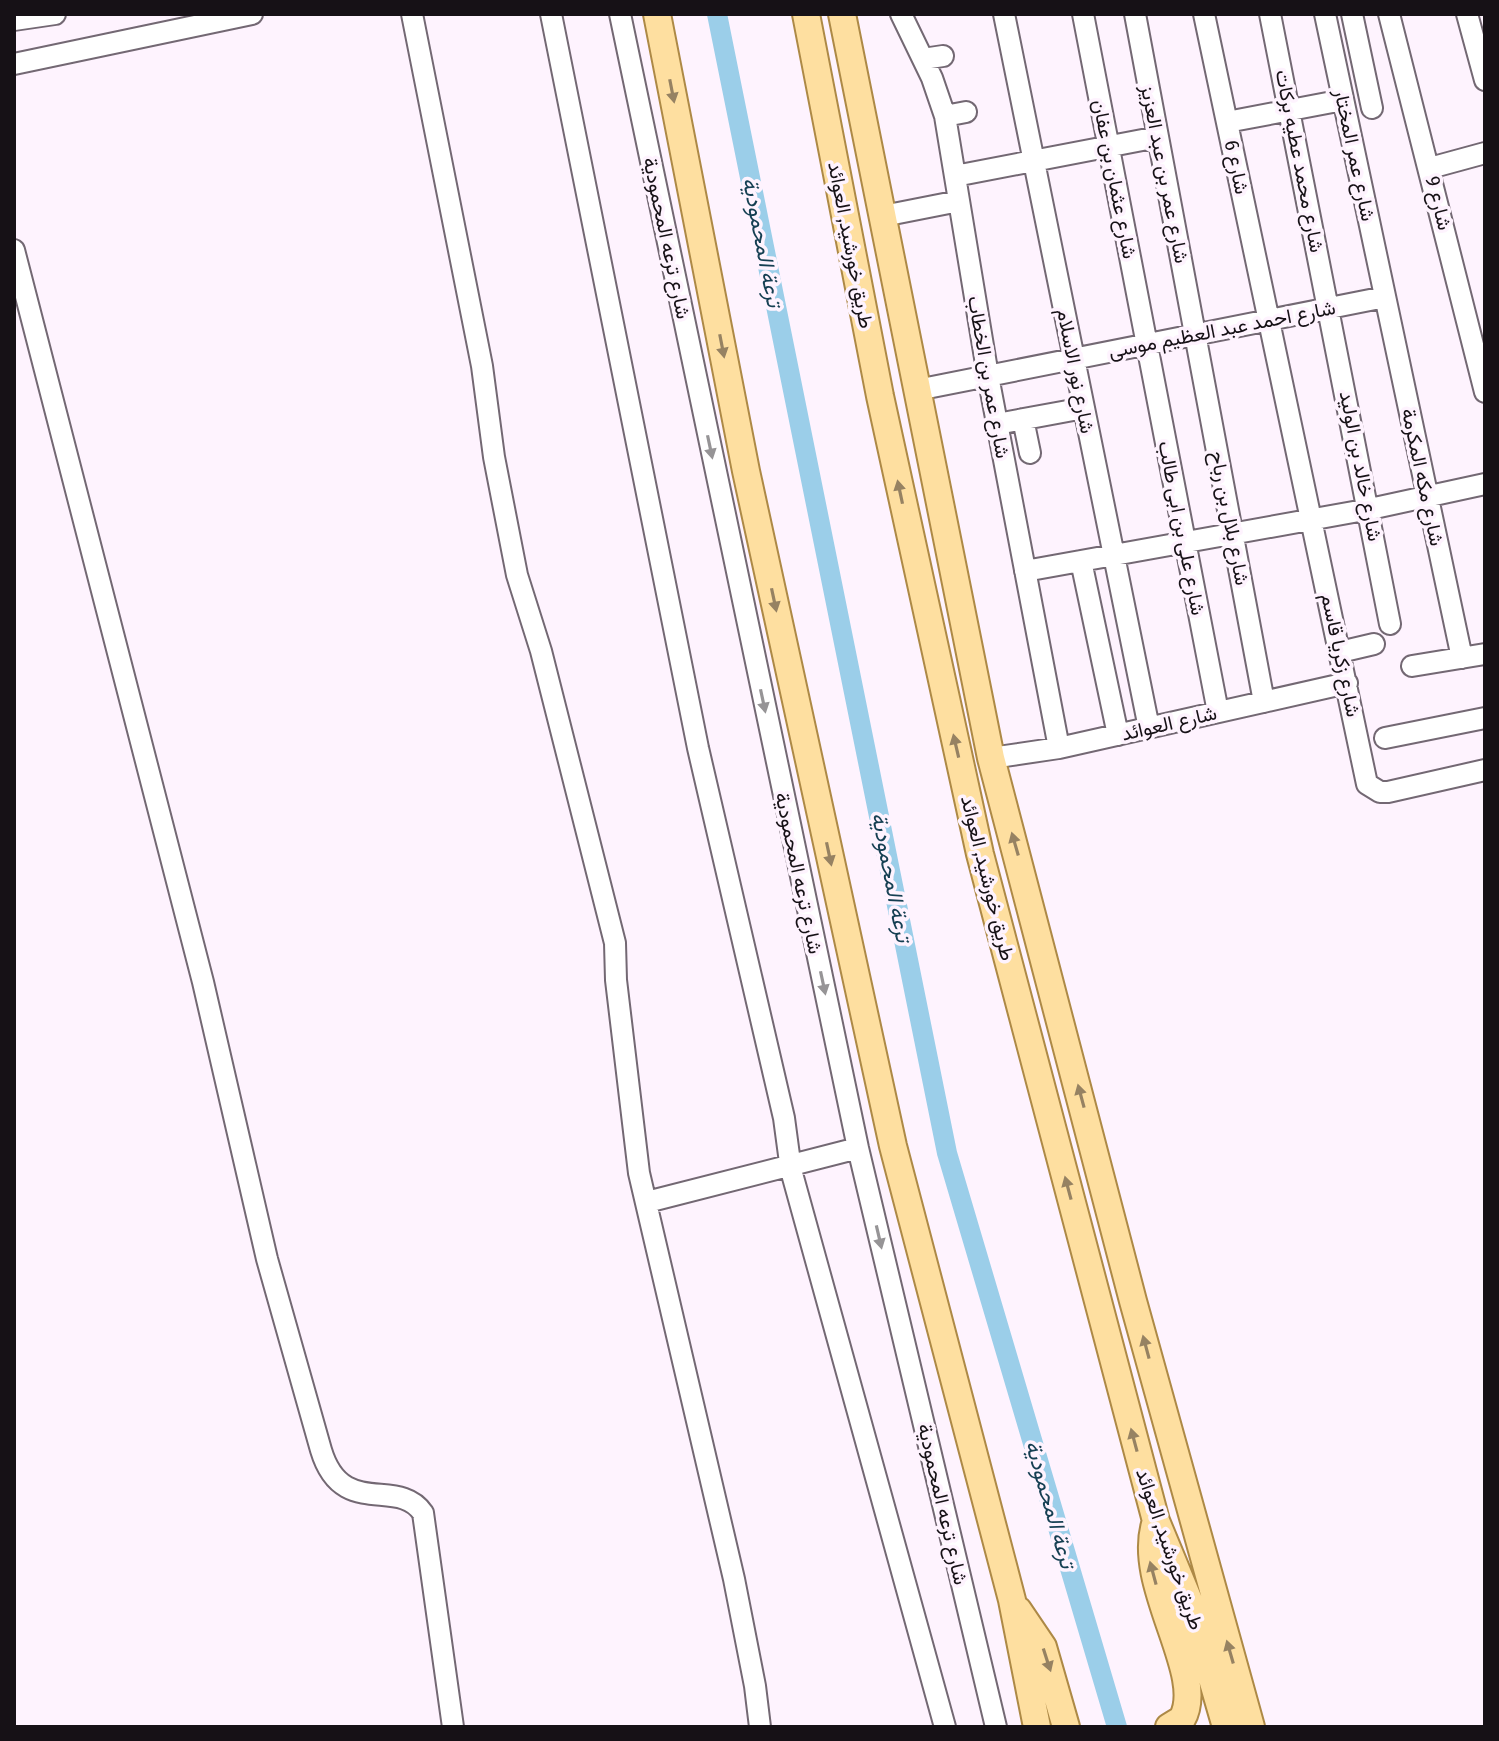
<svg xmlns="http://www.w3.org/2000/svg" width="1499" height="1741" viewBox="0 0 1499 1741" font-family="'Fira Sans Condensed',Vazirmatn,sans-serif">
<style>
.lines{fill:none;stroke-linecap:round;stroke-linejoin:round}
.canal{stroke:#9bcee9;stroke-width:20}
.minor-casing{stroke:#736873;stroke-width:24}
.major-casing{stroke:#ad8946;stroke-width:30}
.minor{stroke:#fff;stroke-width:20}
.major{stroke:#fedfa0;stroke-width:26}
.oneway{fill:#968262}
.oneway2{fill:#969496}
.labels{text-anchor:middle;stroke-width:7;stroke-linejoin:round;paint-order:stroke}
.street-label{font-size:20px;fill:#161116;stroke:#fef3fe}
.water-label{font-size:22px;font-style:italic;fill:#153f52;stroke:#fef3fe}
</style>
<rect width="100%" height="100%" fill="#fef3fe"/>
<g class="lines">
<path class="canal" d="M717 14 947 1153 1117 1727"/>
<g class="minor-casing">
<path id="minor" d="M412 14 482 366 494 457 517 575 541 651 615 943 616 980 639 1173 734 1579 755 1686 760 1727
M551 14 698 748 784 1118 791 1170 945 1727
M620 14 858 1148 996 1727
M901 14 932 78 945 116 988 376 1059 748
M1004 14 1149 728
M1083 14 1218 712
M1135 14 1264 702
M1204 14 1367 784 1380 792H1388L1485 770
M1270 14 1390 624
M1325 14 1462 658
M1352 14 1372 108
M1389 14 1485 392
M1467 14 1485 80
M14 20 55 14
M923 59 943 56
M14 64 252 14
M945 116 966 112
M1227 122 1343 100
M1430 168 1485 153
M955 176 1158 137
M883 216 959 201
M14 250 203 982 267 1259 321 1450C342 1520 398 1476 423 1513L453 1727
M917 390 1385 297
M1023 419 1030 453
M997 424 1084 408
M1081 561 1118 735
M1025 571 1370 509 1485 484
M1340 652 1374 644
M1412 666 1485 654
M1385 738 1485 718
M991 758 1059 748 1347 683
M647 1202 858 1148"/>
</g>
<g class="major-casing">
<path id="major" d="M657 14 746 471 893 1146 1012 1600 1037 1727
M806 14 880 396 980 854 1156 1521 1190 1603 1226 1727
M842 14 991 758 1133 1301 1251 1727
M1156 1521C1134 1584 1208 1674 1182 1719L1169 1727
M1018 1610 1043 1647 1066 1727"/>
</g>
<use href="#minor" class="minor"/>
<use href="#major" class="major"/>
</g>
<defs><path id="oneway-solid" d="M-6-.8H1V-3.2L6.5 0L1 3.2V.8H-6Z" transform="scale(2)"/></defs>
<g class="oneway">
<use href="#oneway-solid" transform="translate(672 91) rotate(79)"/>
<use href="#oneway-solid" transform="translate(722 346) rotate(79)"/>
<use href="#oneway-solid" transform="translate(900 492) rotate(-102)"/>
<use href="#oneway-solid" transform="translate(774 600) rotate(78)"/>
<use href="#oneway-solid" transform="translate(956 746) rotate(-103)"/>
<use href="#oneway-solid" transform="translate(1015 844) rotate(-106)"/>
<use href="#oneway-solid" transform="translate(829 854) rotate(78)"/>
<use href="#oneway-solid" transform="translate(1081 1096) rotate(-105)"/>
<use href="#oneway-solid" transform="translate(1068 1188) rotate(-105)"/>
<use href="#oneway-solid" transform="translate(1146 1347) rotate(-105)"/>
<use href="#oneway-solid" transform="translate(1134 1440) rotate(-105)"/>
<use href="#oneway-solid" transform="translate(1153 1573) rotate(-105)"/>
<use href="#oneway-solid" transform="translate(1230 1652) rotate(-106)"/>
<use href="#oneway-solid" transform="translate(1047 1660) rotate(72)"/>
</g>
<g class="oneway2">
<use href="#oneway-solid" transform="translate(710 447) rotate(78)"/>
<use href="#oneway-solid" transform="translate(763 701) rotate(78)"/>
<use href="#oneway-solid" transform="translate(823 983) rotate(78)"/>
<use href="#oneway-solid" transform="translate(879 1237) rotate(77)"/>
</g>
<g class="labels">
<g class="street-label">
<text transform="translate(1355 155) rotate(78)" y="7">شارع عمر المختار</text>
<text transform="translate(1300 161) rotate(79)" y="7">شارع محمد عطيه بركات</text>
<text transform="translate(1237 167) rotate(78)" y="7">شارع 6</text>
<text transform="translate(1165 174) rotate(79)" y="7">شارع عمر بن عبد العزيز</text>
<text transform="translate(1115 179) rotate(79)" y="7">شارع عثمان بن عفان</text>
<text transform="translate(1439 203) rotate(76)" y="7">شارع 9</text>
<text transform="translate(667 238) rotate(78)" y="7">شارع ترعه المحمودية</text>
<text transform="translate(851 245) rotate(79)" y="7">طريق خورشيد, العوائد</text>
<text transform="translate(1222 329) rotate(-11)" y="7">شارع احمد عبد العظيم موسى</text>
<text transform="translate(1076 371) rotate(79)" y="7">شارع نور الاسلام</text>
<text transform="translate(989 377) rotate(80)" y="7">شارع عمر بن الخطاب</text>
<text transform="translate(1361 466) rotate(79)" y="7">شارع خالد بن الوليد</text>
<text transform="translate(1423 477) rotate(78)" y="7">شارع مكه المكرمة</text>
<text transform="translate(1230 518) rotate(79)" y="7">شارع بلال بن رباح</text>
<text transform="translate(1182 528) rotate(79)" y="7">شارع على بن ابى طالب</text>
<text transform="translate(1341 655) rotate(78)" y="7">شارع زكريا قاسم</text>
<text transform="translate(1169 723) rotate(-13)" y="7">شارع العوائد</text>
<text transform="translate(799 873) rotate(78)" y="7">شارع ترعه المحمودية</text>
<text transform="translate(988 878) rotate(76)" y="7">طريق خورشيد, العوائد</text>
<text transform="translate(943 1504) rotate(77)" y="7">شارع ترعه المحمودية</text>
<text transform="translate(1170 1549) rotate(71)" y="7">طريق خورشيد, العوائد</text>
</g>
<g class="water-label">
<text transform="translate(763 242) rotate(79)" y="8">ترعة المحمودية</text>
<text transform="translate(892 877) rotate(79)" y="8">ترعة المحمودية</text>
<text transform="translate(1051 1504) rotate(74)" y="8">ترعة المحمودية</text>
</g>
</g>
<rect width="1499" height="1741" fill="none" stroke="#161116" stroke-width="32"/>
</svg>
